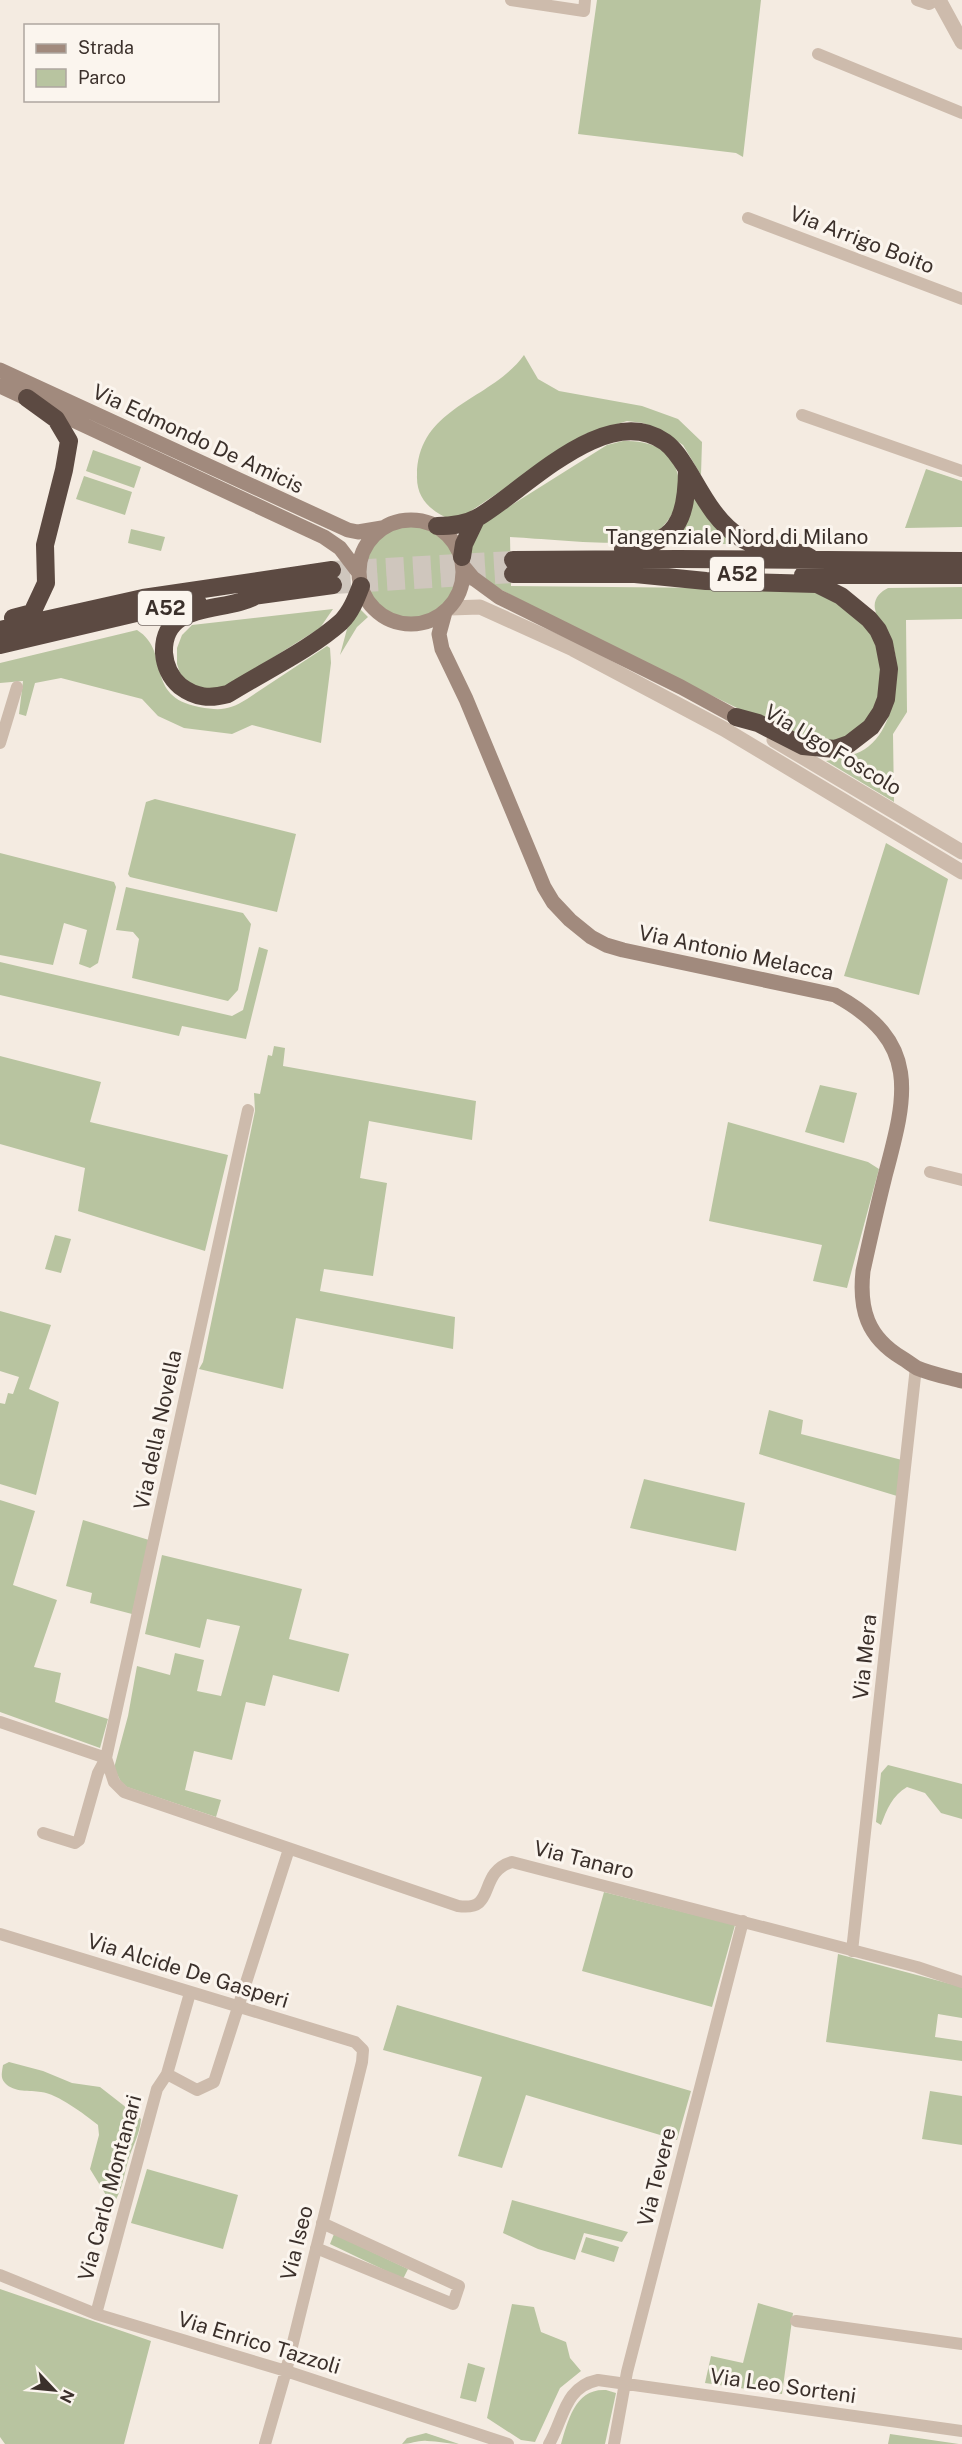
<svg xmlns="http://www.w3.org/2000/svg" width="962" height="2444" viewBox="0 0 962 2444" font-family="'Public Sans',sans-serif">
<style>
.green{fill:#b8c4a0}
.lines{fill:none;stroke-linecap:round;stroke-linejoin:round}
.motorway-tunnel{stroke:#cfc6bd;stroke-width:18;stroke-dasharray:18 9;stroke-linecap:butt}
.minor{stroke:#cdbbac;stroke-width:12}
.tertiary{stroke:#cdbbac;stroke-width:15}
.secondary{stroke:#a18a7d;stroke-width:15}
.motorway{stroke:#5c4a42;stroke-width:18}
.labels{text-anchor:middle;stroke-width:6;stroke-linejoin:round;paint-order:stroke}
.shield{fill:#fbf5ee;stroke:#756b66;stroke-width:1.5}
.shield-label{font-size:20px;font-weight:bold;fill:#3b302b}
.street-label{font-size:21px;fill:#3b302b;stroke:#fbf5ee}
</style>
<rect width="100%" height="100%" fill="#f4ebe1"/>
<path class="green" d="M597 0H761L743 157 736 153 578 134Z
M524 355 538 379 559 391 642 406 678 419 702 442 701 475 683 445 663 432 643 423 627 421 585 434 465 515 451 520C431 511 416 499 417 475 418 406 491 401 524 355Z
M623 441C636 441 652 442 663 451 693 476 678 526 644 539 623 548 538 538 510 537L511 586 813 589 859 617 875 641 881 664 879 694 871 717 861 728 830 744 790 734 534 608 484 580 473 566 470 546 480 525 607 445Z
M93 450 141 467 134 488 86 471Z
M926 469 962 481V527L905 528Z
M84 476 132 492 125 515 76 499Z
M693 495 735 540 732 544H668Z
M364 572a47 47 0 1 1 94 0a47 47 0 1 1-94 0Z
M131 529 165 537 161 551 128 543Z
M962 587V619L906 620 907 712 893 734 894 802 826 761C839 758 854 756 865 749 894 731 903 672 892 642 888 632 877 621 875 609 873 599 880 592 888 588Z
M333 609 320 628 228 686 203 692 181 676 177 664V648L182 635 192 625Z
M360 609 368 617 357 627 340 655 347 629Z
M137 630C172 652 143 696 199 707 221 711 229 710 247 699L327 646 330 648 331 663 321 743 252 725 232 734 184 728 158 716 142 699 61 678 35 683 26 716 19 714 23 681 0 683V663Z
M155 799 296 834 277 912 130 877 128 874 146 802Z
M886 843 948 879 919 995 844 976Z
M0 853 114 882 116 887 98 963 90 968 79 964 87 930 64 923 53 965 0 955Z
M126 887 243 913 251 924 238 990 228 1001 132 978 139 939 133 932 116 930Z
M259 947 268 950 246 1039 182 1026 179 1036 0 995V962L232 1016 243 1010Z
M274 1046 285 1048 283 1066 476 1101 472 1140 369 1121 360 1178 387 1183 373 1276 324 1269 320 1291 455 1317 453 1349 296 1318 283 1389 199 1369 203 1362 255 1111 254 1093 260 1094 268 1055 272 1056Z
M0 1056 101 1082 90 1122 228 1155 205 1251 78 1211 85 1168 0 1144Z
M820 1085 857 1093 844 1143 805 1132Z
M728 1122 868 1162 879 1169 847 1288 813 1281 822 1245 709 1221Z
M55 1235 71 1239 61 1273 45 1269Z
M0 1311 51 1325 29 1389 59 1402 36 1495 0 1484V1403L5 1404 8 1393 13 1394 19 1377 0 1371Z
M769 1410 803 1420 801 1434 902 1460 897 1496 759 1454Z
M644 1479 745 1503 736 1551 630 1528Z
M0 1500 35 1511 13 1585 57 1600 34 1667 61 1673 55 1702 108 1719 100 1748 0 1712Z
M83 1520 149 1540 132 1614 90 1603 92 1593 66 1586Z
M162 1555 302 1589 289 1639 349 1654 339 1692 273 1675 265 1706 246 1702 232 1760 194 1751 185 1790 221 1800 216 1817 127 1787 121 1782 114 1768 128 1716 137 1666 170 1675 175 1653 204 1660 197 1691 221 1696 240 1626 207 1619 200 1648 145 1634Z
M888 1765 962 1784V1819L941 1813 925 1793 907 1787C892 1796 887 1809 881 1825L876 1822 881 1773Z
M604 1892 735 1925 712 2007 582 1971Z
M838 1954 962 1987V2018L938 2014 935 2037 962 2041V2061L826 2042Z
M397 2005 691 2091 677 2140 526 2095 502 2168 458 2156 482 2077 383 2050Z
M9 2062 43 2071 72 2083 100 2087 141 2119C140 2134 132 2147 128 2161 123 2178 123 2188 114 2203L106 2195 90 2169 99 2135 98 2125C84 2114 58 2094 41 2092 30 2090 14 2093 5 2083 0 2078 2 2072 3 2065Z
M930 2091 962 2096V2145L922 2139Z
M147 2169 238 2195 223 2249 131 2223Z
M512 2200 628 2232 622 2242 584 2233 575 2260 538 2249 503 2233Z
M334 2234 408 2269 403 2279 330 2244Z
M586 2237 619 2247 614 2262 581 2252Z
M0 2289 151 2341 124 2444H5L0 2437Z
M758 2303 793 2313 782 2394 705 2383 711 2356 743 2363Z
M512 2304 534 2307 541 2332 566 2342 570 2358 581 2371 560 2388 535 2442 521 2440 487 2418Z
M468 2363 485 2368 476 2402 460 2398Z
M606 2390 616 2393 605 2444H561C568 2421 575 2388 606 2390Z
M426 2433 459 2444C448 2444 438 2441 427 2441 419 2440 411 2444 402 2444L407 2438Z
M890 2434 959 2444H888Z"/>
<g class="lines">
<path class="motorway-tunnel" d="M332 570 513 560
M333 585 513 574"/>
<path class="minor" d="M511 0 584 11 585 0
M917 0 929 4 936 0
M818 54 962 113
M748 218 962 299
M802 415 962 471
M0 743 17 687
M930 1172 962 1180
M0 1722 106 1758
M106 1758 114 1782 124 1792 458 1906C498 1912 476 1873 512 1862L917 1967 962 1982
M43 1833 75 1843 79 1840 98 1773 106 1758 248 1110
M0 1934 355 2042 363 2050 362 2062 286 2371 265 2444
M852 1951 916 1367
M167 2074 197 2090 214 2082 289 1849
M316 2248 453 2304 459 2286 322 2223
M0 2275 96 2314 286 2371 508 2444
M96 2314 157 2089 167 2074 190 1993
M796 2321 962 2344
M549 2444C564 2419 564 2387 598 2380L962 2431
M614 2444 627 2372 743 1921"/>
<path class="tertiary" d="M939 0 962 42
M450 608 480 607 573 649 724 729 962 872
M774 740 962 852"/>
<path class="secondary" d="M0 370 348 530 358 532 382 528
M0 386 324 537 340 548 359 573
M359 572a52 52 0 1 1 104 0a52 52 0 1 1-104 0Z
M463 566 473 578 499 597 681 687 736 717
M445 612 439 634 442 649 466 699 544 887 553 902 570 920 591 937 606 945 623 950 835 995C921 1042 907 1094 885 1176 877 1208 870 1239 863 1271 859 1309 867 1337 902 1358 907 1361 912 1365 917 1368 931 1374 947 1377 962 1381"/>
<path class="motorway" d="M437 526C451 526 464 525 477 518 523 492 606 400 665 442 676 450 683 463 690 474 704 498 717 523 741 538 764 553 798 546 813 560
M623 549C677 545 687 519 687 469
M462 557 464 544 476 519
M513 560 678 559 961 561
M513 574H646
M635 574 706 581 817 584 841 596 869 619 878 630 884 643 889 669 886 699 881 712 871 727 849 744 835 749 803 746 758 723 736 717
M803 575H961
M257 595C227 614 162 599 164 653 165 666 171 678 180 686 196 698 210 699 228 694 263 672 311 649 341 622 351 612 356 599 361 586
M246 597 333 585
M13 618 32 613 46 583 45 545 64 470 69 441 56 419 27 398
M0 630 143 598 332 570
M0 645 149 610 198 603"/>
</g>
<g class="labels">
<g class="shield">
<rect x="710" y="557" width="54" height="34" rx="4.5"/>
<rect x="138" y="591" width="54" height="34" rx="4.5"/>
</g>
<g class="shield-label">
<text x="737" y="581">A52</text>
<text x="165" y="615">A52</text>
</g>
<g class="street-label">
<text transform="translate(862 240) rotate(21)" y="7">Via Arrigo Boito</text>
<text transform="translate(198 439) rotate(25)" y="7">Via Edmondo De Amicis</text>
<text x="737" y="544">Tangenziale Nord di Milano</text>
<text transform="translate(833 750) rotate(31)" y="7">Via Ugo Foscolo</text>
<text transform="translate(736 953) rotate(12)" y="7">Via Antonio Melacca</text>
<text transform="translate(158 1430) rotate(-78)" y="7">Via della Novella</text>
<text transform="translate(865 1657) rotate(-84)" y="7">Via Mera</text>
<text transform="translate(584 1860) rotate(14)" y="7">Via Tanaro</text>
<text transform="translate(188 1971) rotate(17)" y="7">Via Alcide De Gasperi</text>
<text transform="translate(657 2177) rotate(-76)" y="7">Via Tevere</text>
<text transform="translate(110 2188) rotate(-75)" y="7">Via Carlo Montanari</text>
<text transform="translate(297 2243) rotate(-76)" y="7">Via Iseo</text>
<text transform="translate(259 2343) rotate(17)" y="7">Via Enrico Tazzoli</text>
<text transform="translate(783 2386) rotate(8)" y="7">Via Leo Sorteni</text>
</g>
</g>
<rect x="24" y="24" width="195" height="78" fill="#fbf5ee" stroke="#aea6a0" stroke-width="1.5"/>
<rect x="36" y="44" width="30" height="9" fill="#a18a7d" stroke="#aea6a0" stroke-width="1.5"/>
<text x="78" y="54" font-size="18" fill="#3b302b">Strada</text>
<rect x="36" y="69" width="30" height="18" fill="#b8c4a0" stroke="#aea6a0" stroke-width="1.5"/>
<text x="78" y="84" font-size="18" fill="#3b302b">Parco</text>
<g transform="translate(54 2390) rotate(116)" stroke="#fbf5ee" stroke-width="4.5" paint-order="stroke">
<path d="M0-4.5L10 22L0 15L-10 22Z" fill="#3b302b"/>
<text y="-9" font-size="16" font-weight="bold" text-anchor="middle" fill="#3b302b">N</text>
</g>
</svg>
